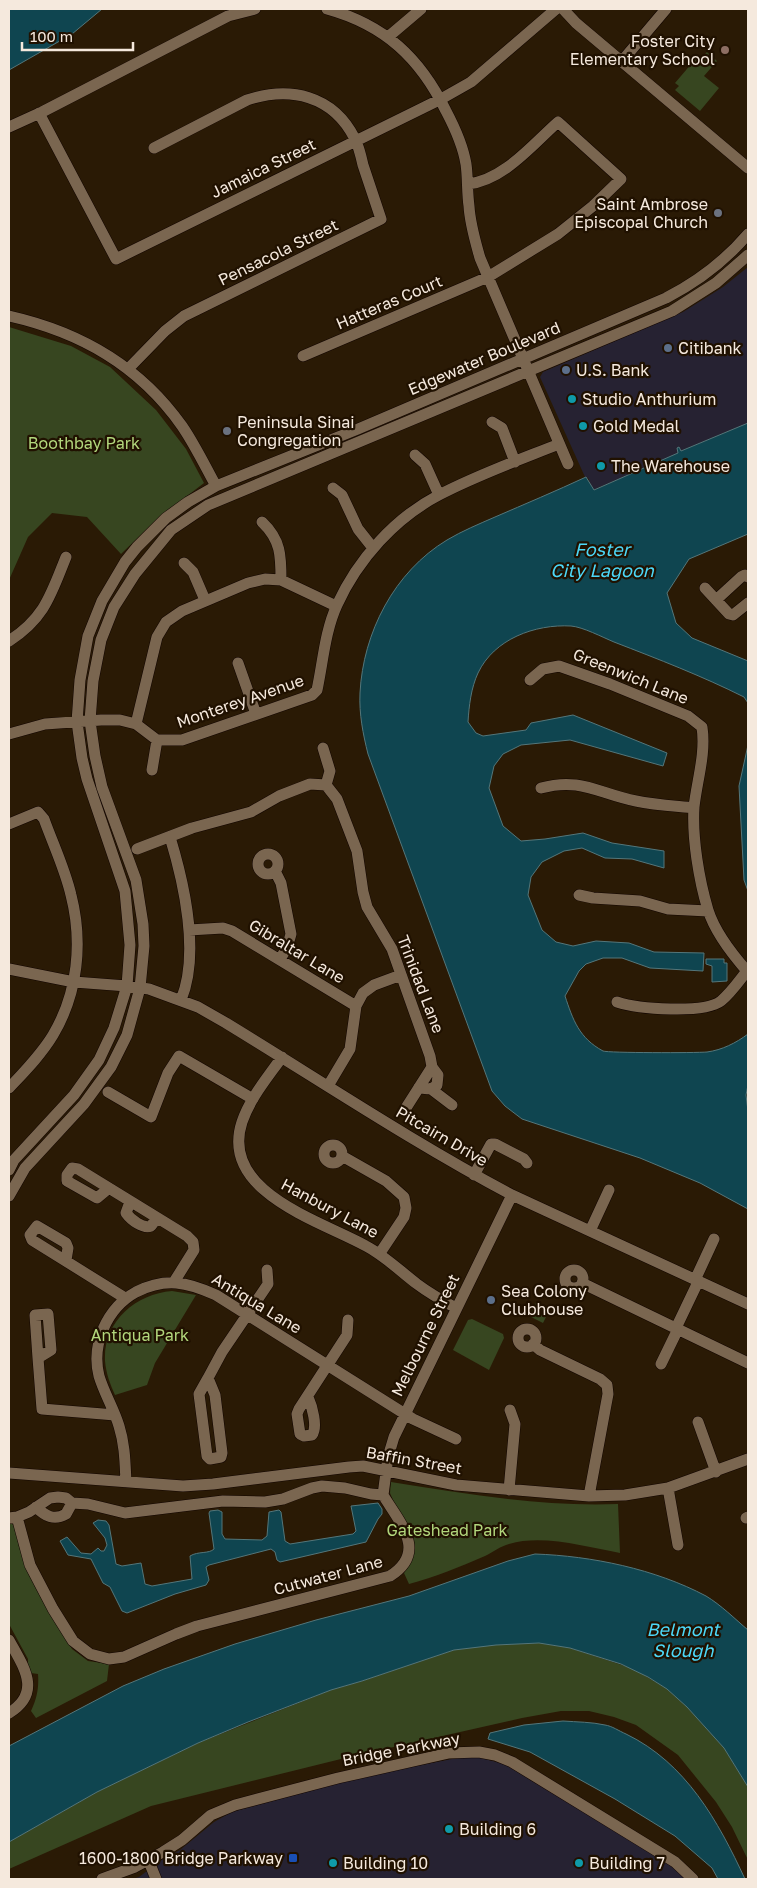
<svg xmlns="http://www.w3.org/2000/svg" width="757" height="1888" viewBox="0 0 757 1888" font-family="'Golos Text',sans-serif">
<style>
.commercial{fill:#262232}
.green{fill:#374620}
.water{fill:#0f4550;stroke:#54767a}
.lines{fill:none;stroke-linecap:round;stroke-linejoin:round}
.minor-casing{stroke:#120500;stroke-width:12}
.minor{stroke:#7a6650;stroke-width:11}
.education-dot{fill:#8d6e63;stroke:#201100;stroke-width:2}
.worship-dot{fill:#6b7280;stroke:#201100;stroke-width:2}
.service-dot{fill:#5c6f8a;stroke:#201100;stroke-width:2}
.culture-dot{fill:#0f9aa8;stroke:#201100;stroke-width:2}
.transit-dot{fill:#1a4fb4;stroke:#201100;stroke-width:2}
.labels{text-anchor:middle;stroke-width:4.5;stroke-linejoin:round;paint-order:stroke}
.poi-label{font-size:16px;fill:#f5e9dd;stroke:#201100;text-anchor:start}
.street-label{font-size:16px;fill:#f5e9dd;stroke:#201100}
.park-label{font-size:16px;fill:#b2d77c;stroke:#201100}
.water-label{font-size:18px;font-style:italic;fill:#4cd8f7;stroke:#201100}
</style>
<rect width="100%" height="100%" fill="#2a1a05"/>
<path class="commercial" d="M748 267V423L681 451 677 448 679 453 593 490 588 478 585 477 540 377 543 372 683 312 723 287Z
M477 1757 504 1764 662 1860 676 1870 686 1879H132L139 1877 163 1859 180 1850 214 1822 232 1812 366 1776 457 1758Z"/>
<path class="green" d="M707 52 717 61 704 76 719 88 700 111 675 90 679 86 675 83 698 56 701 58Z
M9 327 71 346 110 367 156 410 186 449 204 483 157 519 121 554 87 517 52 513 28 537 9 580Z
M172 1291 196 1295 155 1363 147 1385 115 1395C110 1384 106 1373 105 1361 103 1322 135 1294 172 1291Z
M536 1302 550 1309 543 1323 529 1316Z
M472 1319 503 1334 504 1338 489 1370 453 1350 468 1320Z
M391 1482C466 1494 542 1507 618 1504L620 1553C586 1547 543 1534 509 1544 501 1546 493 1552 485 1556 460 1567 435 1577 409 1584L404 1573 410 1564 414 1549 390 1493Z
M9 1522 15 1526 19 1547 35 1587 72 1649 88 1661 109 1664 107 1681 36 1718 31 1711C37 1698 39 1688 38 1674L31 1673 28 1665V1659L9 1624Z
M539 1643 570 1648 634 1669 667 1689 687 1707 724 1748 748 1787V1860L732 1827 716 1802 678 1755 636 1725 614 1717 589 1711H561L522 1718 349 1757 151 1806 9 1869V1842L97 1792 198 1743 331 1690 362 1681 454 1650 488 1645Z"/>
<path class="water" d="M9 9H102L72 34 9 70Z
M748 423V534L689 559 667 593 676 623 692 638 748 661V703L744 697C702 676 658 659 614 642 602 637 583 627 571 626 535 624 494 639 478 673 471 688 469 706 468 722L476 733 483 736 526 730 531 723 573 715 667 753 663 766 570 740 521 745 503 754 494 766 489 788 503 826 521 841 545 839 583 833 612 843 664 851V868L632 859 605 858 582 848 564 851 542 862 531 877 528 895 542 930 556 942 573 946 596 941 629 943 654 952 704 953 703 971 650 968 622 958H603L586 964 579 971 565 996C573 1020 579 1038 603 1051 608 1053 696 1053 707 1052 722 1050 736 1043 748 1034V1085L746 1095 748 1111V1209L700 1183 640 1158 522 1119 505 1106 492 1091 368 754C363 734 359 714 360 693 363 633 394 572 447 540 462 531 479 524 495 517 525 504 556 491 586 477L594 490 678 453 677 448 679 447 681 451Z
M748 745V891L744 880 739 786Z
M706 959H724V963H727V981L712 982V966L706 964Z
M378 1503 382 1509V1514L378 1519 366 1542 280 1562 277 1560 275 1552 271 1549 209 1565 206 1567 209 1580 206 1585 175 1594 127 1613 122 1611 110 1587 103 1583 91 1559 68 1555 60 1541 67 1537 81 1553 91 1554 98 1548 101 1551H104L107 1545 105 1538 93 1523 98 1520 106 1521 109 1525 116 1564 122 1566 141 1563 145 1584 152 1586 192 1579 190 1556C198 1551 209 1554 214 1549L209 1513 210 1511 218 1510 222 1512V1534L225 1539 262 1540 267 1536 269 1512 279 1510 281 1512 285 1541 290 1544 353 1534 356 1531 351 1506Z
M535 1554C592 1556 655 1569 706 1596 721 1605 735 1619 748 1630V1787L724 1748 687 1707 667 1689 648 1677 621 1664 570 1648 539 1643 496 1645 454 1650 362 1681 331 1690 248 1722 198 1743 97 1792 9 1842V1746L123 1686 164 1669 235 1644 316 1620 409 1596 508 1561Z
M563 1721C577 1722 592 1722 605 1725 612 1726 619 1731 626 1734 686 1763 718 1821 745 1879H718L712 1868 675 1836 615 1799 530 1752 488 1739 490 1733 524 1725Z"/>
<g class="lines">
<g class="minor-casing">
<path id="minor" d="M327 9C385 25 420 58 446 111 455 128 463 146 466 164 468 178 467 192 469 206 470 224 475 240 480 258L568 464
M563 9 576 23 748 168
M388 37 421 9
M622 61 666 9
M39 113 116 259 441 99 471 82 556 9
M9 127 42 112 228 16 255 9
M9 316C80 332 139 365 182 426 195 445 205 466 216 486
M303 356 488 277 558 234 593 206 621 179 558 122C532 145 504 180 468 184
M128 369 165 331 184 316 381 219C375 201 369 183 363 165 361 156 359 147 355 139 333 95 290 86 247 100L154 148
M492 422 502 428 515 462
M415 455 425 464 439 495
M333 488 342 495 358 529 373 548
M262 522C281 540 281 556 281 580
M184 563 193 572 205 600
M705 588 729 614 733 615 748 603
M716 600 741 577 745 575 748 577
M9 641C45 618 51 594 66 557
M238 663 256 714
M530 680 543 669 559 666 610 684 688 716 702 727C706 754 697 780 694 807 692 838 699 880 708 910 715 932 732 954 747 971
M136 724 157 637 166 622 182 611 248 583 265 579 281 580 336 606
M9 734 45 724 101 720H120L136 724 157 740H182L312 695 317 690C323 662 325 631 337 605 358 559 395 518 439 495 477 475 519 460 559 444
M323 748 330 771 326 785 337 799 357 851 363 892 367 907 392 949 430 1056 432 1067 404 1111
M152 770 157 740
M541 788C581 777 599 794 636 801 655 805 675 806 694 808
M9 824 38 812 44 819C53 844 65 869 71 895 83 942 78 993 53 1035 41 1055 24 1072 9 1088
M170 837C184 883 200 954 181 1000
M137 849 192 828 251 812 279 796 310 784 326 785
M258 864a10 10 0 1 1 20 0a10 10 0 1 1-20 0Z
M275 871 281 883 291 934 287 948 280 959
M579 895 593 898 640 901 668 909 708 911
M189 930 223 928 232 931 356 1006
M9 969 74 982 127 986 149 989 198 1007 226 1023C321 1081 414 1143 512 1195L748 1304
M617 1002C638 1009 704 1014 721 1001 731 993 739 981 747 971
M282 1057C268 1077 250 1098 242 1122 219 1192 321 1221 366 1246 385 1256 400 1271 417 1284 429 1293 443 1301 456 1308
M328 1086 350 1049 356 1006 363 993 374 985 401 975
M419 1087C426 1090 431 1090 437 1085L438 1075 432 1067
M431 1089 452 1105
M108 1092 151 1117 168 1073 179 1056 253 1099
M324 1154a9 9 0 1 1 18 0a9 9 0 1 1-18 0Z
M342 1156 386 1181 404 1197 406 1208 404 1217 380 1253
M9 1170 14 1160 74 1095 99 1060 114 1028 127 986 130 945 125 891 87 779 82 758 77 722 80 680 88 636 102 601 125 562 137 547 166 518 188 502 216 486 358 429 666 298C697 282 725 261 748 234
M474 1175 491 1144H495L524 1159 527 1163
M109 1188 97 1198 67 1181V1175L72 1168 78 1169 187 1236 193 1242 194 1250 174 1282
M9 1196 25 1168 84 1104 111 1067 127 1035 140 988 144 946 143 924 136 880 102 787 95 756 90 721 93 681 101 640 114 607 135 574 171 530 208 505 672 311 716 283 748 255
M130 1202 126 1213C131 1220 143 1229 151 1226L157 1218
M590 1231 609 1190
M66 1260 68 1248 66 1243 37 1226 30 1235 32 1240 125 1298
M565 1279a9 9 0 1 1 18 0a9 9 0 1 1-18 0Z
M695 1280 714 1239
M582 1283 748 1363
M676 1328 698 1282
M518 1338a9 9 0 1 1 18 0a9 9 0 1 1-18 0Z
M533 1344 540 1350 600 1379 607 1385 608 1394 589 1496
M38 1358 35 1315 48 1314 51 1350 38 1358 42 1409 115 1415
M661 1364 678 1329
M208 1378 199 1394 207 1456 210 1459 221 1457 222 1453 215 1395 208 1378 222 1352 268 1284 267 1270
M308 1397C312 1406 318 1427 312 1435L304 1436 300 1434 297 1414 299 1409 347 1335 348 1320
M698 1422 716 1472
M9 1473 183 1486 213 1484 349 1467 363 1466 456 1485 589 1496 625 1495 668 1488 748 1459
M126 1482C125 1463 125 1445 119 1426 114 1409 104 1393 99 1376 91 1344 107 1308 136 1292 166 1277 187 1282 216 1295L413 1419 456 1439
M668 1488 678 1545
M509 1490 515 1424 510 1410
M383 1495 388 1457 394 1437 512 1195
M36 1507C45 1516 54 1521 66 1514L72 1503
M9 1518 17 1517 29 1512 50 1498 58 1497 66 1498 72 1503 88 1504 125 1513 223 1501 265 1502 283 1499 312 1488 322 1486 345 1488 371 1494 383 1495C400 1523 428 1552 390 1576L197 1626 176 1634 124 1657 109 1659 90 1654 73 1641 53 1609 30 1565 17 1517
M746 1518 748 1517
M9 1640C23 1666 43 1692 9 1713
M148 1859 156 1879
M102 1879 135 1867 163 1852 182 1840 211 1815 235 1805 338 1778 449 1753 479 1752 495 1755 512 1762 675 1862 693 1879"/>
</g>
<use href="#minor" class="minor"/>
</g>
<circle class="education-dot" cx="725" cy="50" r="5"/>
<g class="worship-dot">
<circle cx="718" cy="213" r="5"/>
<circle cx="227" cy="431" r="5"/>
</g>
<g class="service-dot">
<circle cx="668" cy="348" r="5"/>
<circle cx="566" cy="370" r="5"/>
<circle cx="491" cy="1300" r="5"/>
</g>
<g class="culture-dot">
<circle cx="572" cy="399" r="5"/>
<circle cx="583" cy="426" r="5"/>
<circle cx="601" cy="466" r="5"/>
<circle cx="449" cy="1829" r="5"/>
<circle cx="333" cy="1863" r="5"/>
<circle cx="579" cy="1863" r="5"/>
</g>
<rect class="transit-dot" x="288" y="1853" width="10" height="10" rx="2.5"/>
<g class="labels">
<g class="poi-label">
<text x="715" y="47" text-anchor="end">Foster City<tspan x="715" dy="18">Elementary School</tspan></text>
<text x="708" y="210" text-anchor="end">Saint Ambrose<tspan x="708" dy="18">Episcopal Church</tspan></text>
<text x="678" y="354">Citibank</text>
<text x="576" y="376">U.S. Bank</text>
<text x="582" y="405">Studio Anthurium</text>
<text x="237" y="428">Peninsula Sinai<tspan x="237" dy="18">Congregation</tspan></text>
<text x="593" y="432">Gold Medal</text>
<text x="611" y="472">The Warehouse</text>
<text x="501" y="1297">Sea Colony<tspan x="501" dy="18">Clubhouse</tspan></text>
<text x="459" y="1835">Building 6</text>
<text x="283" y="1864" text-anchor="end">1600-1800 Bridge Parkway</text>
<text x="343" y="1869">Building 10</text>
<text x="589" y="1869">Building 7</text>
</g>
<g class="street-label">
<text transform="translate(263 168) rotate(-26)" y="6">Jamaica Street</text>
<text transform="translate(278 252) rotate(-26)" y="6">Pensacola Street</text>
<text transform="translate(389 302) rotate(-23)" y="6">Hatteras Court</text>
<text transform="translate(484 358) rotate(-23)" y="6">Edgewater Boulevard</text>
<text transform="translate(631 676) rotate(22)" y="6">Greenwich Lane</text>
<text transform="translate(240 701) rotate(-19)" y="6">Monterey Avenue</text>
<text transform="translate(297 951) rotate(31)" y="6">Gibraltar Lane</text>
<text transform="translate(421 984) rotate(69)" y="6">Trinidad Lane</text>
<text transform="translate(442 1136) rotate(30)" y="6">Pitcairn Drive</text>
<text transform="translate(330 1208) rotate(28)" y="6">Hanbury Lane</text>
<text transform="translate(257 1303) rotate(31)" y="6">Antiqua Lane</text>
<text transform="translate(425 1335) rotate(-64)" y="6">Melbourne Street</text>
<text transform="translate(414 1460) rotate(10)" y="6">Baffin Street</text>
<text transform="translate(328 1575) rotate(-15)" y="6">Cutwater Lane</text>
<text transform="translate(401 1749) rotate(-11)" y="6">Bridge Parkway</text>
</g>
<g class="park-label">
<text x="84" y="449">Boothbay Park</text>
<text x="140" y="1341">Antiqua Park</text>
<text x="447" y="1536">Gateshead Park</text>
</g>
<g class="water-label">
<text x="602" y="556">Foster<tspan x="602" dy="21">City Lagoon</tspan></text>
<text x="683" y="1636">Belmont<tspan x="683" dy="21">Slough</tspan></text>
</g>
</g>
<rect width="757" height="1888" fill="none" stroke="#f5e9dd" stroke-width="20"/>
<path d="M22 42v8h111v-8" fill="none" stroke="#f5e9dd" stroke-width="2.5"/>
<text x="30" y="42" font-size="15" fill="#f5e9dd" stroke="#201100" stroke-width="4" paint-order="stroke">100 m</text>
</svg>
